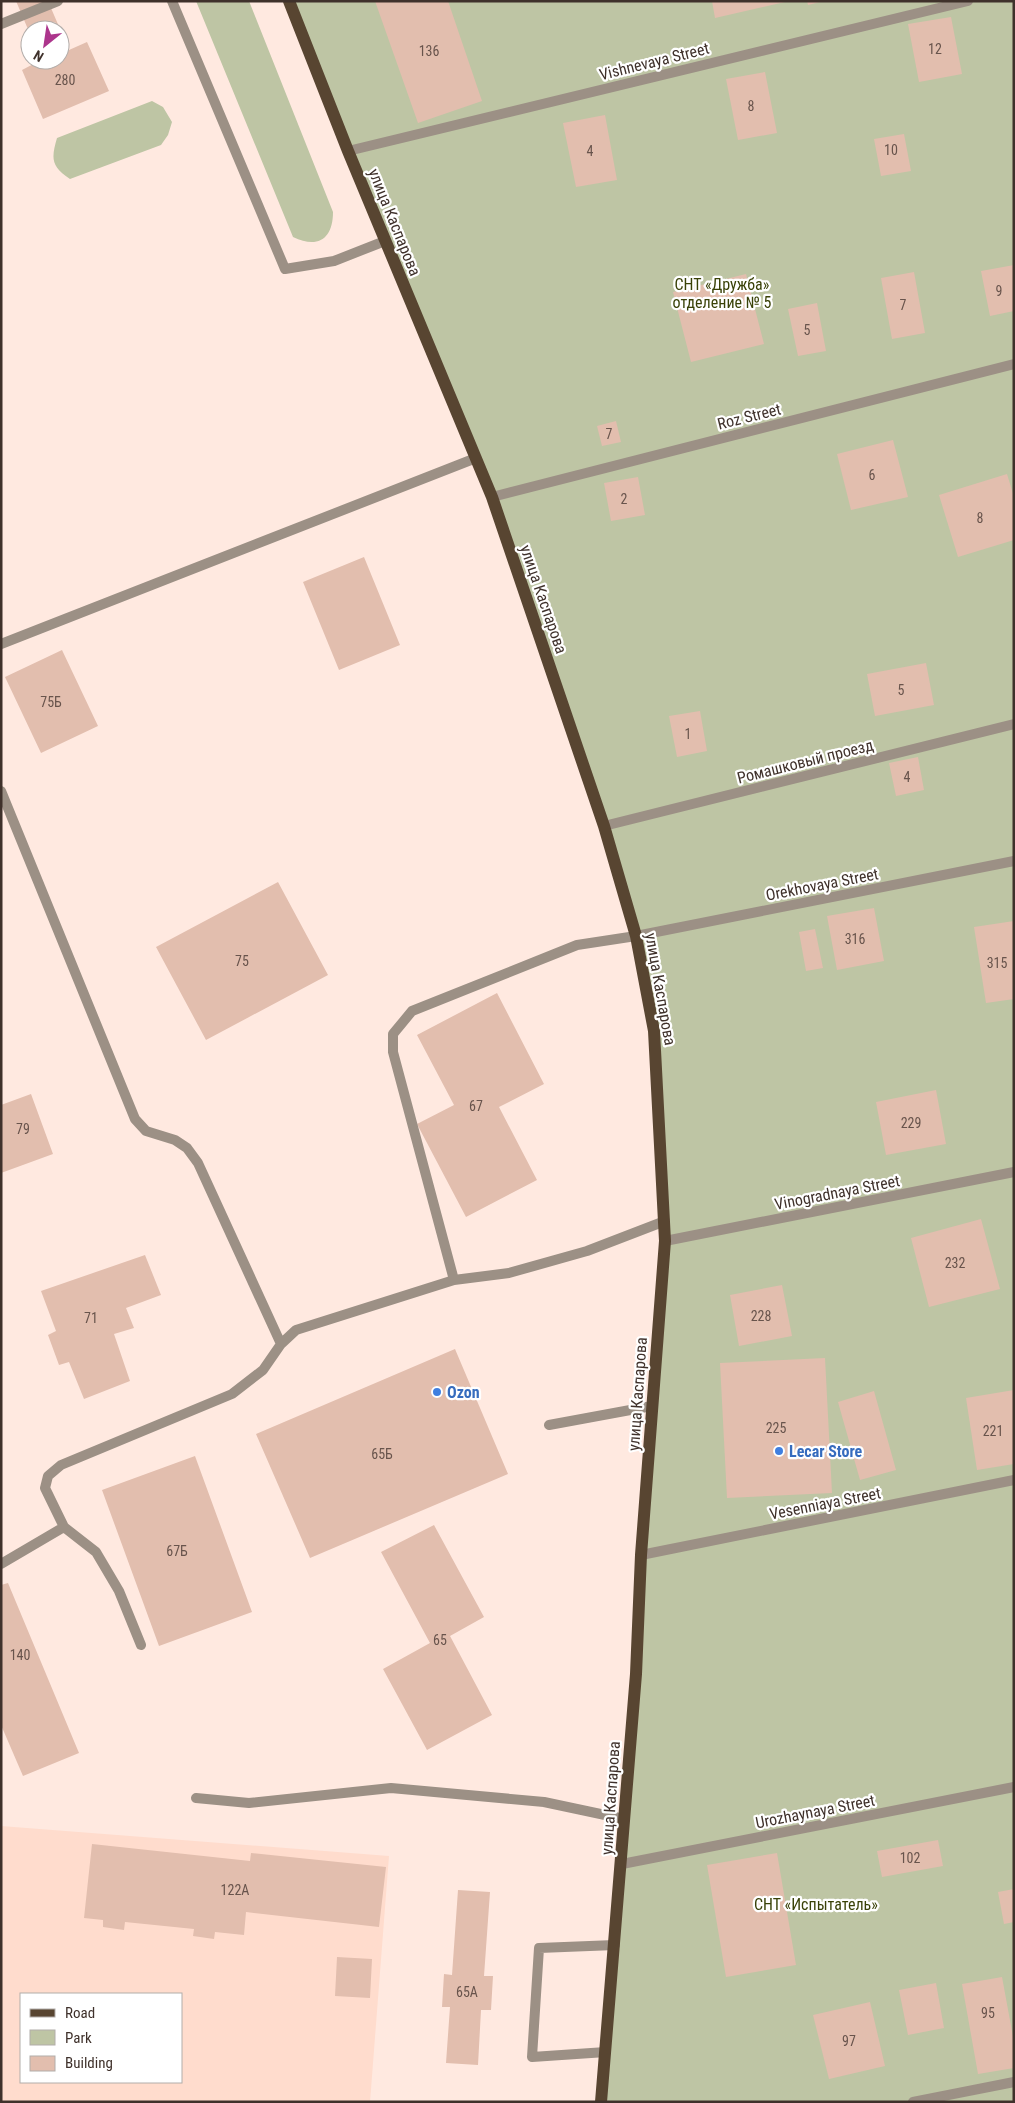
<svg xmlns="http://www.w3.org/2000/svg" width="1015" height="2103" viewBox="0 0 1015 2103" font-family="'Roboto Condensed',sans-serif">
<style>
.built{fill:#ffdccd;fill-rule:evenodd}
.green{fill:#bec5a4}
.building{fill:#e2beae}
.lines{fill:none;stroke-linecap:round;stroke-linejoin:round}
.service{stroke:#9c9085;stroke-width:10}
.minor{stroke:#9c9085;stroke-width:10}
.primary{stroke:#584531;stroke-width:12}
.shop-dot{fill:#3f7fe0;stroke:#fff;stroke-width:2}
.labels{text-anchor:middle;stroke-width:4.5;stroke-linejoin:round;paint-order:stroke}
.number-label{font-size:14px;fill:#68544c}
.street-label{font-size:16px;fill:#3f312b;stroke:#fff}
.park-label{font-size:16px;fill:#394107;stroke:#fff}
.shop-label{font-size:16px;font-weight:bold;fill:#366cbe;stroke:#fff;text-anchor:start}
</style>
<rect width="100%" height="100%" fill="#ffe9e0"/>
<path class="built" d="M1 1826 389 1856 370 2102H1ZM21 1994H181V2082H21Z"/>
<path class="green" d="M196 1H249L333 212C333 239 318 249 293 237Z
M289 1H1014V2102H601L665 1241 654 1031 636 936 492 497Z
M152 101 163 107 172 122 168 135 161 145 70 179C51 166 51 159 57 138Z"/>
<path class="building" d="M16 1H48L69 50 87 42 109 91 43 119 22 70 41 60H60V30H30V34Z
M375 1H448L482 101 418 123Z
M712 1H785V2L715 18Z
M807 1H820V2L808 5Z
M951 17 962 74 919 82 908 24Z
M765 72 777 133 738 140 726 79Z
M605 115 617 180 576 187 563 123Z
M904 134 911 171 881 176 874 139Z
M1014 265V311L990 316 981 271Z
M914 272 925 333 892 339 881 278Z
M746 274 764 344 691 362 673 292Z
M817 303 826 351 798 356 788 309Z
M616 421 621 442 602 446 597 426Z
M893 440 908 497 851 510 837 454Z
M1007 474 1014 497V540L958 557 939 495Z
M638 477 645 515 611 521 604 483Z
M364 557 400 645 339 670 303 582Z
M62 650 98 726 41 753 5 677Z
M926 663 934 705 875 716 867 674Z
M700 711 707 751 677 757 669 716Z
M918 757 924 790 896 796 889 763Z
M278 882 328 975 206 1040 156 947Z
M874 908 884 961 837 970 827 916Z
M1014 921V999L986 1003 974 927Z
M815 929 823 968 806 971 799 932Z
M497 993 544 1084 499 1107 537 1180 466 1217 417 1124 454 1105 417 1035Z
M936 1090 946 1144 886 1155 876 1102Z
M31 1094 53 1154 1 1173V1105Z
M981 1219 1000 1289 929 1307 911 1238Z
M145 1255 161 1295 126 1308 134 1328 114 1334 130 1381 84 1399 69 1362 59 1365 48 1335 56 1331 41 1291Z
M782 1285 792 1336 739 1346 730 1295Z
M455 1349 508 1474 310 1558 256 1434Z
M825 1358 832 1493 727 1498 720 1363Z
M1014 1390V1464L977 1470 966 1398Z
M874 1391 896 1470 860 1480 838 1402Z
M195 1456 252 1612 159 1646 102 1490Z
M434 1525 484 1617 450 1636 492 1715 427 1750 383 1669 430 1643 381 1552Z
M8 1583 79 1753 23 1776 1 1725V1585Z
M938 1840 943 1866 882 1877 877 1851Z
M92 1844 250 1861 251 1853 386 1867 379 1927 246 1912 244 1935 215 1932 214 1939 193 1936 194 1929 125 1922 124 1930 103 1927V1920L84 1918Z
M777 1853 796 1965 726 1977 707 1865Z
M1014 1889V1922L1004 1924 998 1892Z
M458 1890 490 1892 484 1976H493L491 2010H481L478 2065 446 2063 450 2007H442L444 1974 452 1975Z
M337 1957 372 1959 370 1998 335 1996Z
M1002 1977 1014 2042V2068L978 2074 962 1984Z
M936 1983 944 2028 908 2035 899 1990Z
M870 2002 885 2066 829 2079 813 2015Z"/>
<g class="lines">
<path class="service" d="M172 1 285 269 334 261 385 241
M1 24 58 1
M1 644 476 458
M1 791 135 1119 146 1131 175 1140 187 1148 198 1163 281 1344
M636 936 577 945 412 1011 393 1034V1052L454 1280 509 1273 587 1251 665 1221
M549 1425 652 1406
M64 1527 96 1552 119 1591 141 1645
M1 1564 64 1527 45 1488 48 1476 61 1465 232 1394 263 1370 281 1344 296 1330 454 1280
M196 1798 249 1803 391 1788 544 1802 624 1819
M606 2052 532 2057 539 1948 615 1945"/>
<path class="minor" d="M348 151 968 1
M492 497 1014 364
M604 826 1014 724
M636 936 1014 861
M665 1241 1014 1172
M641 1555 1014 1480
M622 1864 1014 1787
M913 2102 1014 2082"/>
<path class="primary" d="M289 1 348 151 492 497 604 826 636 936 654 1031 665 1241 641 1555 636 1674 601 2102"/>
</g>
<g class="shop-dot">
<circle cx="437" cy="1392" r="5"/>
<circle cx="779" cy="1451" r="5"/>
</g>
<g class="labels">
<g class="number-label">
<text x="935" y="54">12</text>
<text x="429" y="56">136</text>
<text x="65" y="85">280</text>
<text x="751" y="111">8</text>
<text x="891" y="155">10</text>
<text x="590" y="156">4</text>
<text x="999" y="296">9</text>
<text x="903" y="310">7</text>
<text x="807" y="335">5</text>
<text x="609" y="439">7</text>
<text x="872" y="480">6</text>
<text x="624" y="504">2</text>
<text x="980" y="523">8</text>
<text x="901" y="695">5</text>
<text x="51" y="707">75Б</text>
<text x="688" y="739">1</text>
<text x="907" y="782">4</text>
<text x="855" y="944">316</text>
<text x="242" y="966">75</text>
<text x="997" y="968">315</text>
<text x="476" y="1111">67</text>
<text x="911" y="1128">229</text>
<text x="23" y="1134">79</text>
<text x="955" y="1268">232</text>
<text x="761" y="1321">228</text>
<text x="91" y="1323">71</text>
<text x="776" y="1433">225</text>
<text x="993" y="1436">221</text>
<text x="382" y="1459">65Б</text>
<text x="177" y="1556">67Б</text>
<text x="440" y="1645">65</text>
<text x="20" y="1660">140</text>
<text x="910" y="1863">102</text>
<text x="235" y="1895">122А</text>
<text x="467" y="1997">65А</text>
<text x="988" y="2018">95</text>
<text x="849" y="2046">97</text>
</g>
<g class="street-label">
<text transform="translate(654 61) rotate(-14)" y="6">Vishnevaya Street</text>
<text transform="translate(395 222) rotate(68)" y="6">улица Каспарова</text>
<text transform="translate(749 416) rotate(-14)" y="6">Roz Street</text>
<text transform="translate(544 599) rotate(71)" y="6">улица Каспарова</text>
<text transform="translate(805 761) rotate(-14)" y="6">Ромашковый проезд</text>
<text transform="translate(822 884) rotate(-11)" y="6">Orekhovaya Street</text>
<text transform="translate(661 989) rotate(80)" y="6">улица Каспарова</text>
<text transform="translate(837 1192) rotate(-11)" y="6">Vinogradnaya Street</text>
<text transform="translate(637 1394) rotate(-86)" y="6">улица Каспарова</text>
<text transform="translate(825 1503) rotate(-11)" y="6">Vesenniaya Street</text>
<text transform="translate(610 1798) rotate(-86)" y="6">улица Каспарова</text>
<text transform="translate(815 1811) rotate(-11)" y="6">Urozhaynaya Street</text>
</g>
<g class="park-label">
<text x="722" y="290">СНТ «Дружба»<tspan x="722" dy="18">отделение № 5</tspan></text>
<text x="816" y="1910">СНТ «Испытатель»</text>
</g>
<g class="shop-label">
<text x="447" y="1398">Ozon</text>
<text x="789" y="1457">Lecar Store</text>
</g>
</g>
<rect width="1015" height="2103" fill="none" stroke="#3f312b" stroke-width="5"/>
<rect x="20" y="1993" width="162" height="90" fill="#ffffff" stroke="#b2adaa"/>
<rect x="30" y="2009" width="25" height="8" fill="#584531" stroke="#b2adaa"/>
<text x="65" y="2018" font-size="15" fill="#3f312b">Road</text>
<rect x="30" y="2030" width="25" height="15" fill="#bec5a4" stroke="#b2adaa"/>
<text x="65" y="2043" font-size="15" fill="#3f312b">Park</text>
<rect x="30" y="2056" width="25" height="15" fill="#e2beae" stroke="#b2adaa"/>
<text x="65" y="2068" font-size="15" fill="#3f312b">Building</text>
<g transform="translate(45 45) rotate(210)"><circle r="24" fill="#ffffff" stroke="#b2adaa"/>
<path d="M0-4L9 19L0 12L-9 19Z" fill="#ac358c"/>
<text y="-8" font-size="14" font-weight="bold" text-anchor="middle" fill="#3f312b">N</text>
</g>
</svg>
